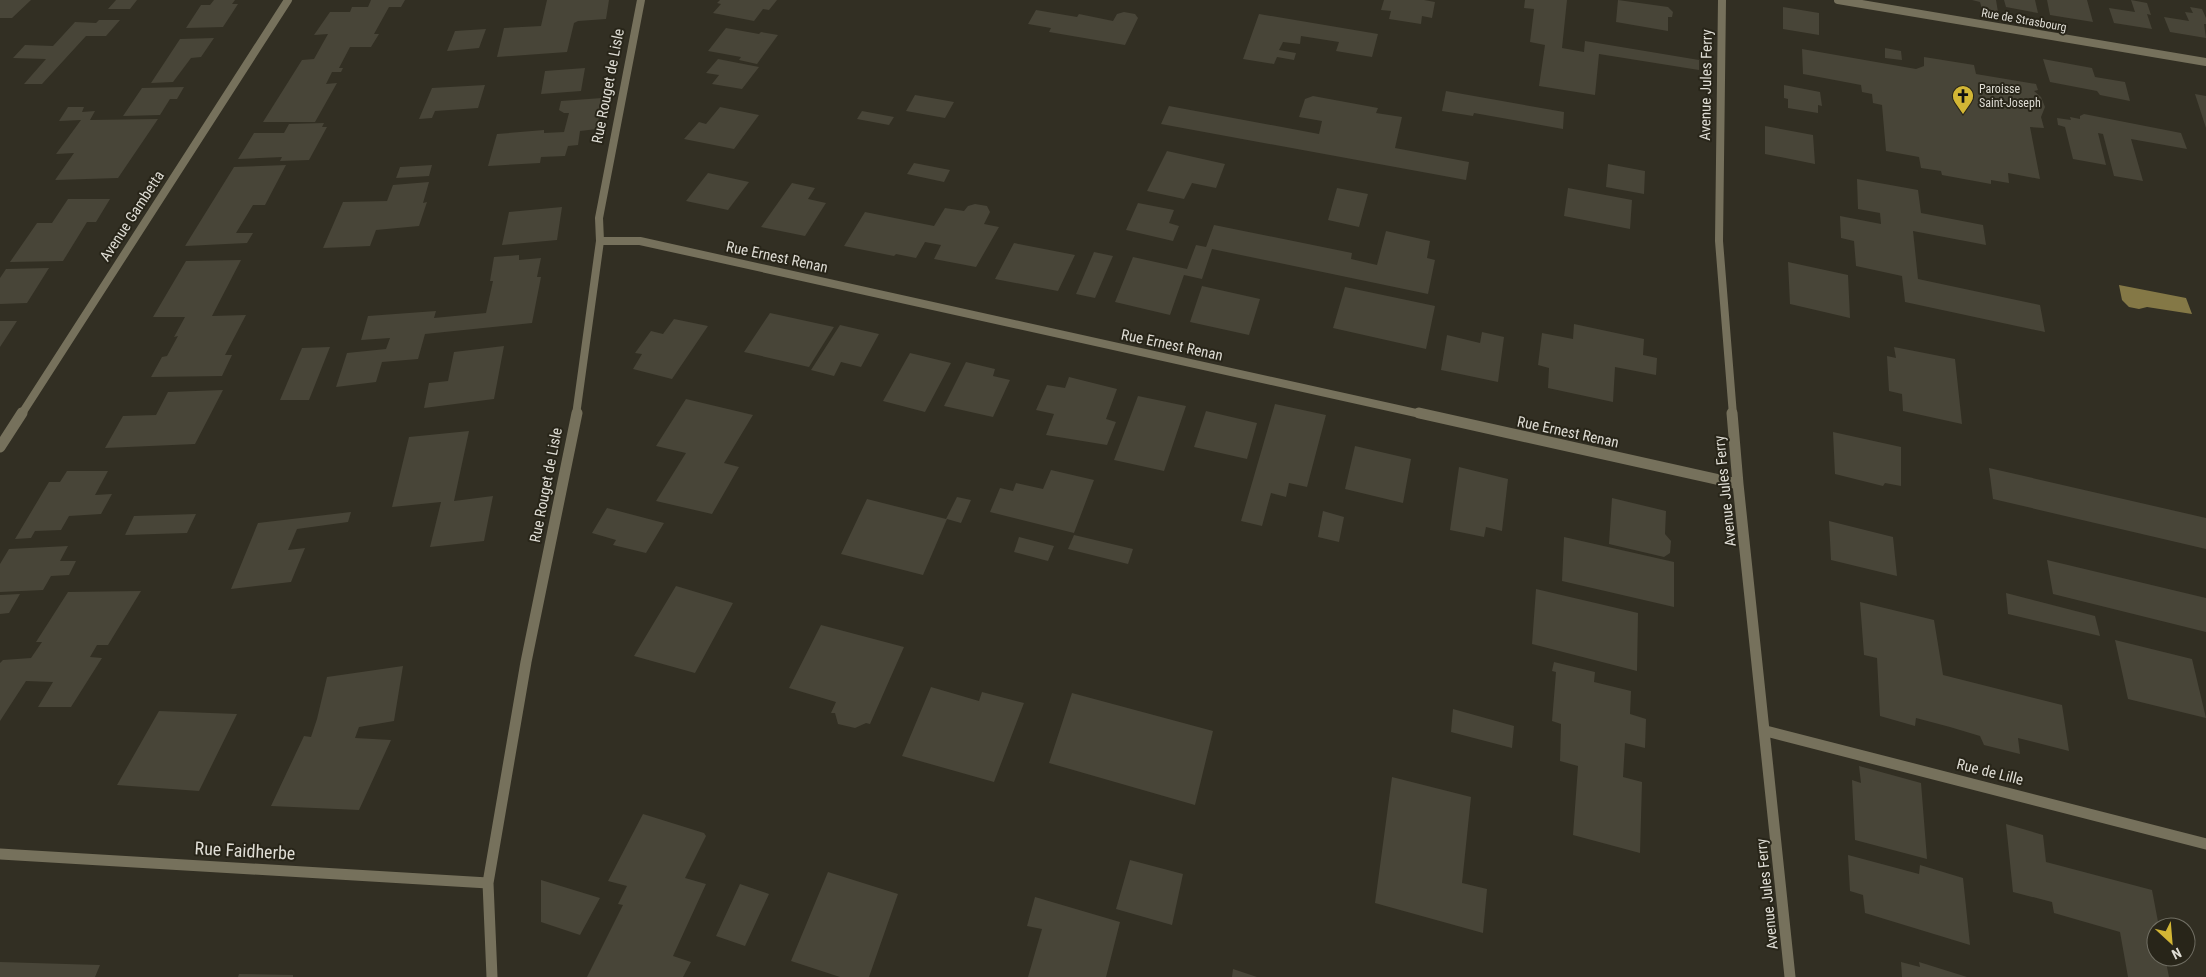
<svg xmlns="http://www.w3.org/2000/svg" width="2206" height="977" viewBox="0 0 2206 977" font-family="'Roboto Condensed',sans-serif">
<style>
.water{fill:#847846}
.building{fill:#484538}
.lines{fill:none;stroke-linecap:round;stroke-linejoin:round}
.street-far1{stroke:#76715c;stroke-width:8}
.street{stroke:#76715c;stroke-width:11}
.labels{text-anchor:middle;stroke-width:4;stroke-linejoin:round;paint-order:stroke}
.far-street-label{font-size:12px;fill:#dfddd5;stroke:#282519}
.far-poi-label{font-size:12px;fill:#dfddd5;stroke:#282519;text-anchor:start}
.street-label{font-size:15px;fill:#dfddd5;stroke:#282519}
.near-street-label{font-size:18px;fill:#dfddd5;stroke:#282519}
</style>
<rect width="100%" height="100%" fill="#322f23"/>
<path class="water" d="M2119 285 2186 298 2192 314 2147 307 2139 309 2129 307 2122 300Z"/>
<path class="building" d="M0 0H31L12 18H0Z
M116 0H137L130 9H108Z
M214 0H235L232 4H238L223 27 186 28 201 5H210Z
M371 0H405L401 7H389L374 34H379L371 47H350L339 68H343L341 72H332L326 84 337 83 315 122H263L302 60 314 59 328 34 314 35 330 12H350L352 7H368Z
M547 0H609L606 19 578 21 574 23 567 52 497 57 504 28 541 26Z
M720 0H777L769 10 763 9 754 21 713 13 721 4 717 3Z
M1384 0H1424L1435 2 1432 18 1422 16 1421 24 1389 19 1391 11 1381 10Z
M1525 0H1567L1562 48 1584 52 1585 41 1699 60V70L1599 54 1595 95 1539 86 1545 45 1530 42 1534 9 1524 8Z
M1618 0 1668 7 1673 12 1672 17H1668V31L1616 22Z
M1972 0H1996L1998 12 1982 9 1980 2Z
M2004 0H2035L2038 13 2006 7Z
M2047 0H2087L2093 22 2050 15Z
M2131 0 2147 3 2151 15 2147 14 2152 29 2114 23 2109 8 2135 12Z
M1783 7 1819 13V35L1783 29Z
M2190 7 2202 9 2206 18V24H2204L2206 38 2170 32 2164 17 2189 21 2185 12 2193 13Z
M1036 10 1077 17 1079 14 1113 21 1117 14 1124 12 1135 14 1138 18 1125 45 1049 32 1051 28 1028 24Z
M1259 14 1378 34 1372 57 1336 51 1339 42 1301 36 1300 44 1283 42 1279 50 1296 53 1294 60 1277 57 1274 64 1243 59Z
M99 20H120L106 36H86L42 84H24L46 59 13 58 25 45 53 46 75 22 96 23Z
M726 28 759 34 761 32 778 35 757 64 739 60 741 57 708 51Z
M486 29 479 48 447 51 455 31Z
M214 38 201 57 191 58 173 82 151 83 180 39Z
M1885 48 1901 51 1902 60 1885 58Z
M1802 49 1916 69 1924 66V57L1974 65 1976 74 2036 84 2038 90 2034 91 2041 97 2045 107 2041 117 2044 128 2030 127 2040 179 2008 173 2009 183 1991 180V184L1942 175 1941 171 1921 168 1919 157 1886 151 1882 105 1873 103 1872 94 1862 92 1861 85 1803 74Z
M718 59 759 67 742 89 712 84 719 75 706 73Z
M2043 59 2092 68 2095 77 2125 82 2130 101 2100 95 2097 91 2050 82Z
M585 68 581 91 541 94 545 71Z
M485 85 478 108 435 111 432 118 419 119 432 88Z
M1784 85 1820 92 1822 106 1818 105V113L1788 108V99L1784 98Z
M184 87 177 99H170L160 115 123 116 142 88Z
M1446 91 1564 112 1563 129 1474 113 1473 116 1442 111Z
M2195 94 2206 96V128Z
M915 95 954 102 945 118 906 111Z
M1313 96 1378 108 1376 113 1402 117 1395 148 1469 162 1466 180 1161 124 1169 106 1319 134 1322 121 1299 117 1305 99Z
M602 98 597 129 580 131 578 145 568 146 565 156 541 157 540 163 488 166 497 134 544 130V133L564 132 569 113H564L559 110 561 101Z
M68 107H84L82 112 95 111 90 120 158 119 118 178 55 180 74 153 56 154 81 120 59 121Z
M720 107 759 115 734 149 684 139 699 122 706 124Z
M862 111 894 117 889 125 857 119Z
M2084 114 2181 133 2187 149 2131 139 2143 181 2114 176 2103 134 2098 133 2106 165 2073 159 2065 127 2058 125 2057 118 2071 120 2070 117 2080 119V116Z
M324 123 322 127H327L309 160 280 161 282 157 238 159 254 133H284L289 124Z
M1765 126 1813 135 1815 164 1765 154Z
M1167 151 1225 164 1216 188 1192 183 1184 199 1147 191Z
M914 163 950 170 944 182 907 174Z
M1608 164 1645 171 1644 194 1606 187Z
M286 165 265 205H253L236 233H253L247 243 185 246 234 167Z
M432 165 429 176 396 178 400 167Z
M708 173 749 182 728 210 686 201Z
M1857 179 1918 190 1921 213 1983 225 1986 245 1913 231 1918 279 2040 305 2045 332 1905 302 1902 276 1856 266 1854 241 1841 238 1840 216 1881 224 1880 213 1858 209Z
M429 182 423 203 427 202 419 226 376 230 370 246 323 248 343 202 387 201 393 185Z
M792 183 815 188 808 199 826 203 805 236 761 227Z
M1337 188 1368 194 1359 227 1328 220Z
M1568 188 1632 200 1630 229 1564 216Z
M68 199H110L96 222H87L63 261 10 262 37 223H52Z
M1138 203 1174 210 1169 223 1179 226 1173 241 1126 230Z
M975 204 987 206 990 212 984 224 999 227 976 267 934 259 941 245 925 242 916 258 896 254 894 256 844 246 865 212 934 226 945 208 964 211 968 206Z
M562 207 557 240 502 245 509 212Z
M1214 225 1352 253 1351 259 1377 265 1386 231 1430 241 1427 258 1435 260 1428 294 1212 249 1202 279 1184 275 1170 315 1115 302 1133 257 1187 269 1196 245 1206 247Z
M1014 243 1075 255 1058 291 995 279Z
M1094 252 1113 256 1095 298 1076 294Z
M519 255V260L541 258 537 277H541L532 323 425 334 418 359 382 362 376 382 336 387 347 353 386 349 390 338 361 340 368 316 436 311 434 318 486 313 493 281H490L494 257Z
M241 260 212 316 246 315 225 355H232L222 376 151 377 162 357 167 356 178 336 174 337 185 317H153L186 261Z
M1788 262 1848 275 1850 318 1790 304Z
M49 268 27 303 0 304V278L6 269Z
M1202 286 1260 299 1249 335 1190 322Z
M1345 287 1435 306 1426 349 1333 328Z
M770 313 834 327 809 367 744 352Z
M674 319 708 326 672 379 633 369 642 354 635 353 651 331 663 334Z
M0 321H17L0 347Z
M1574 324 1644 339 1643 355 1657 358 1656 375 1615 367 1613 402 1548 388 1549 368 1538 365 1542 333 1573 339Z
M840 325 879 334 861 367 841 362 834 376 811 370Z
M1482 332 1504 337 1498 382 1441 370 1447 335 1480 343Z
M504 346 494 399 424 408 429 383 448 381 454 352Z
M330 347 309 400H280L302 348Z
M1894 347 1955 359 1962 424 1903 411 1902 394 1889 391 1887 356 1896 358Z
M910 353 951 363 925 412 883 401Z
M966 362 995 369 993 376 1010 380 993 417 944 406Z
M1069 377 1117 389 1106 419 1116 422 1107 445 1046 435 1054 414 1036 410 1047 385 1065 388Z
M223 390 195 444 105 448 123 416 156 415 168 392Z
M1138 396 1186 406 1164 471 1114 460Z
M686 399 753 415 724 463 739 467 712 514 656 501 686 453 656 446Z
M1275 404 1326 415 1307 487 1289 483 1286 497 1271 493 1262 526 1241 521Z
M1206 411 1257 423 1247 459 1194 447Z
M469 431 454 501 493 496 484 541 430 547 441 502 392 507 409 437Z
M1833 432 1901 447V486L1885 483 1883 486 1835 474Z
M1355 446 1411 459 1403 503 1345 489Z
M1459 467 1508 479 1502 531 1486 527 1484 537 1450 530Z
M1989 468 2206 518V549L1993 499Z
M1051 470 1094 480 1074 533 990 512 1000 488 1013 491 1016 483 1043 489Z
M67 471H108L95 495 112 494 101 514 69 516 61 530 35 531 31 538 15 539 49 482H60Z
M957 497 971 500 961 523 947 519 923 575 841 554 867 499 946 519Z
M1612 498 1666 511 1665 534 1671 541 1670 553 1664 557 1609 544Z
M607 508 664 523 646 553 613 545 616 540 592 533Z
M1323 511 1344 517 1339 542 1318 537Z
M351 512 348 522 297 529 288 550 305 548 291 582 231 589 258 523Z
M196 514 187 533 125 535 134 516Z
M1829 521 1893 537 1897 576 1831 560Z
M1074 535 1133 549 1128 564 1068 549Z
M1019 537 1054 546 1048 561 1014 552Z
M1564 537 1674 562V607L1562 581Z
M68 546 60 561H76L69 575 51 576 43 590 0 592V564L9 549Z
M2047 560 2206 598V632L2053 594Z
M676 586 733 603 695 673 634 656Z
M1536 589 1638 613 1637 671 1532 644Z
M141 591 108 645H97L90 657 102 658 71 707H38L53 682 26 681 0 721V663L3 660 31 658 42 642H36L68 592Z
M2006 593 2095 616 2100 636 2008 614Z
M20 594 9 613 0 614V595Z
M1860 602 1934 620 1943 675 2062 705 2069 751 2018 738 2020 754 1984 745 1980 736 1950 727 1916 718 1915 726 1880 716 1877 658 1864 655Z
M821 625 904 647 870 724 866 723 855 728 838 724 835 713H831L836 702 789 688Z
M2115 640 2192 659 2206 718 2128 699Z
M1554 662 1595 672 1594 682 1631 691 1630 714 1646 719 1645 748 1625 743 1623 777 1642 782 1640 853 1573 835 1578 766 1560 761 1561 724 1552 721 1556 672 1552 671Z
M403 666 394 721 359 727 355 738 391 740 359 810 271 806 304 736 311 737 317 719 327 677Z
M931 687 979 701 982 692 1024 703 994 782 902 756Z
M1072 693 1213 731 1195 805 1049 763Z
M1453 709 1514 726 1512 748 1451 732Z
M159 711 237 714 199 791 117 785Z
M1859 766 1921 783 1927 859 1855 840 1852 780 1861 783Z
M1392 777 1471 797 1462 883 1487 889 1483 933 1375 903Z
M643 814 704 833 706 836 685 878 706 884 673 956 691 962 683 977H587L623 905 618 904 627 886 608 881Z
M2006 824 2043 835 2046 862 2152 890 2159 927H2156V957H2165L2169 977H2128L2120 932 2054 913 2052 902 2013 892Z
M1848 855 1919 874 1920 865 1963 878 1970 945 1865 913 1863 895 1850 891Z
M1130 860 1183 874 1172 925 1116 909Z
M828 872 898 894 869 977H840L791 961Z
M541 880 600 898 580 935 541 922Z
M740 884 769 894 745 946 716 936Z
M1035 897 1120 922 1106 977H1028L1042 929 1027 926Z
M0 962 100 965 95 977H0Z
M1901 962 1920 967 1919 962 1967 977H1902Z
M1233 969 1257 977H1232Z
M239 974 293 975V977H238Z"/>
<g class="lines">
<path class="street-far1" d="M1722 0 1719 241 1733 415
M1838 0 2206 62
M600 241H640L1425 415
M21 415 288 0
M576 415 600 241 599 218 641 0"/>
<path class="street" d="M1419 413 1738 484
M1732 413 1738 484 1790 977
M0 447 22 413
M1766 731 2206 844
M0 854 488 883
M492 977 488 883 526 662 577 413"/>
</g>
<defs>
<g id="church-pin" transform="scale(1.125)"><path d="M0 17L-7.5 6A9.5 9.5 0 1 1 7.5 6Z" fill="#d3b635" stroke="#282519"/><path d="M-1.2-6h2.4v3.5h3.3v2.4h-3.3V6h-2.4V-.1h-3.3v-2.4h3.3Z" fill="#111"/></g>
</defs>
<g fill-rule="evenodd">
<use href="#church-pin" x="1963" y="96"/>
</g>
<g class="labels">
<g class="far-street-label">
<text transform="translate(2024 20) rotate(10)" y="4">Rue de Strasbourg</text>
</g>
<g class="far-poi-label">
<text x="1979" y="93">Paroisse<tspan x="1979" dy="14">Saint-Joseph</tspan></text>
</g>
<g class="street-label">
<text transform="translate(1706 85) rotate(-89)" y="5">Avenue Jules Ferry</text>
<text transform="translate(608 86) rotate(-79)" y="5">Rue Rouget de Lisle</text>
<text transform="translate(132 216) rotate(-57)" y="5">Avenue Gambetta</text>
<text transform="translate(777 257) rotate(12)" y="5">Rue Ernest Renan</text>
<text transform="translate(1172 345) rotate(12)" y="5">Rue Ernest Renan</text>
<text transform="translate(1568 432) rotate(12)" y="5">Rue Ernest Renan</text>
<text transform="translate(546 485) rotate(-79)" y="5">Rue Rouget de Lisle</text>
<text transform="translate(1725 491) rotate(-96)" y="5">Avenue Jules Ferry</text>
<text transform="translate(1990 772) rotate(14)" y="5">Rue de Lille</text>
<text transform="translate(1767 894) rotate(-96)" y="5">Avenue Jules Ferry</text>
</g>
<g class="near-street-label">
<text transform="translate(245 851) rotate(3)" y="6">Rue Faidherbe</text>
</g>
</g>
<g transform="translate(2171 942) rotate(154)"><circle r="24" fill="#282519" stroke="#716f64"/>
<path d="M0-4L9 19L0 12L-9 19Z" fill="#d3b635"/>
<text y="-8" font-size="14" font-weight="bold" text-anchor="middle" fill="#dfddd5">N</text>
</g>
</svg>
